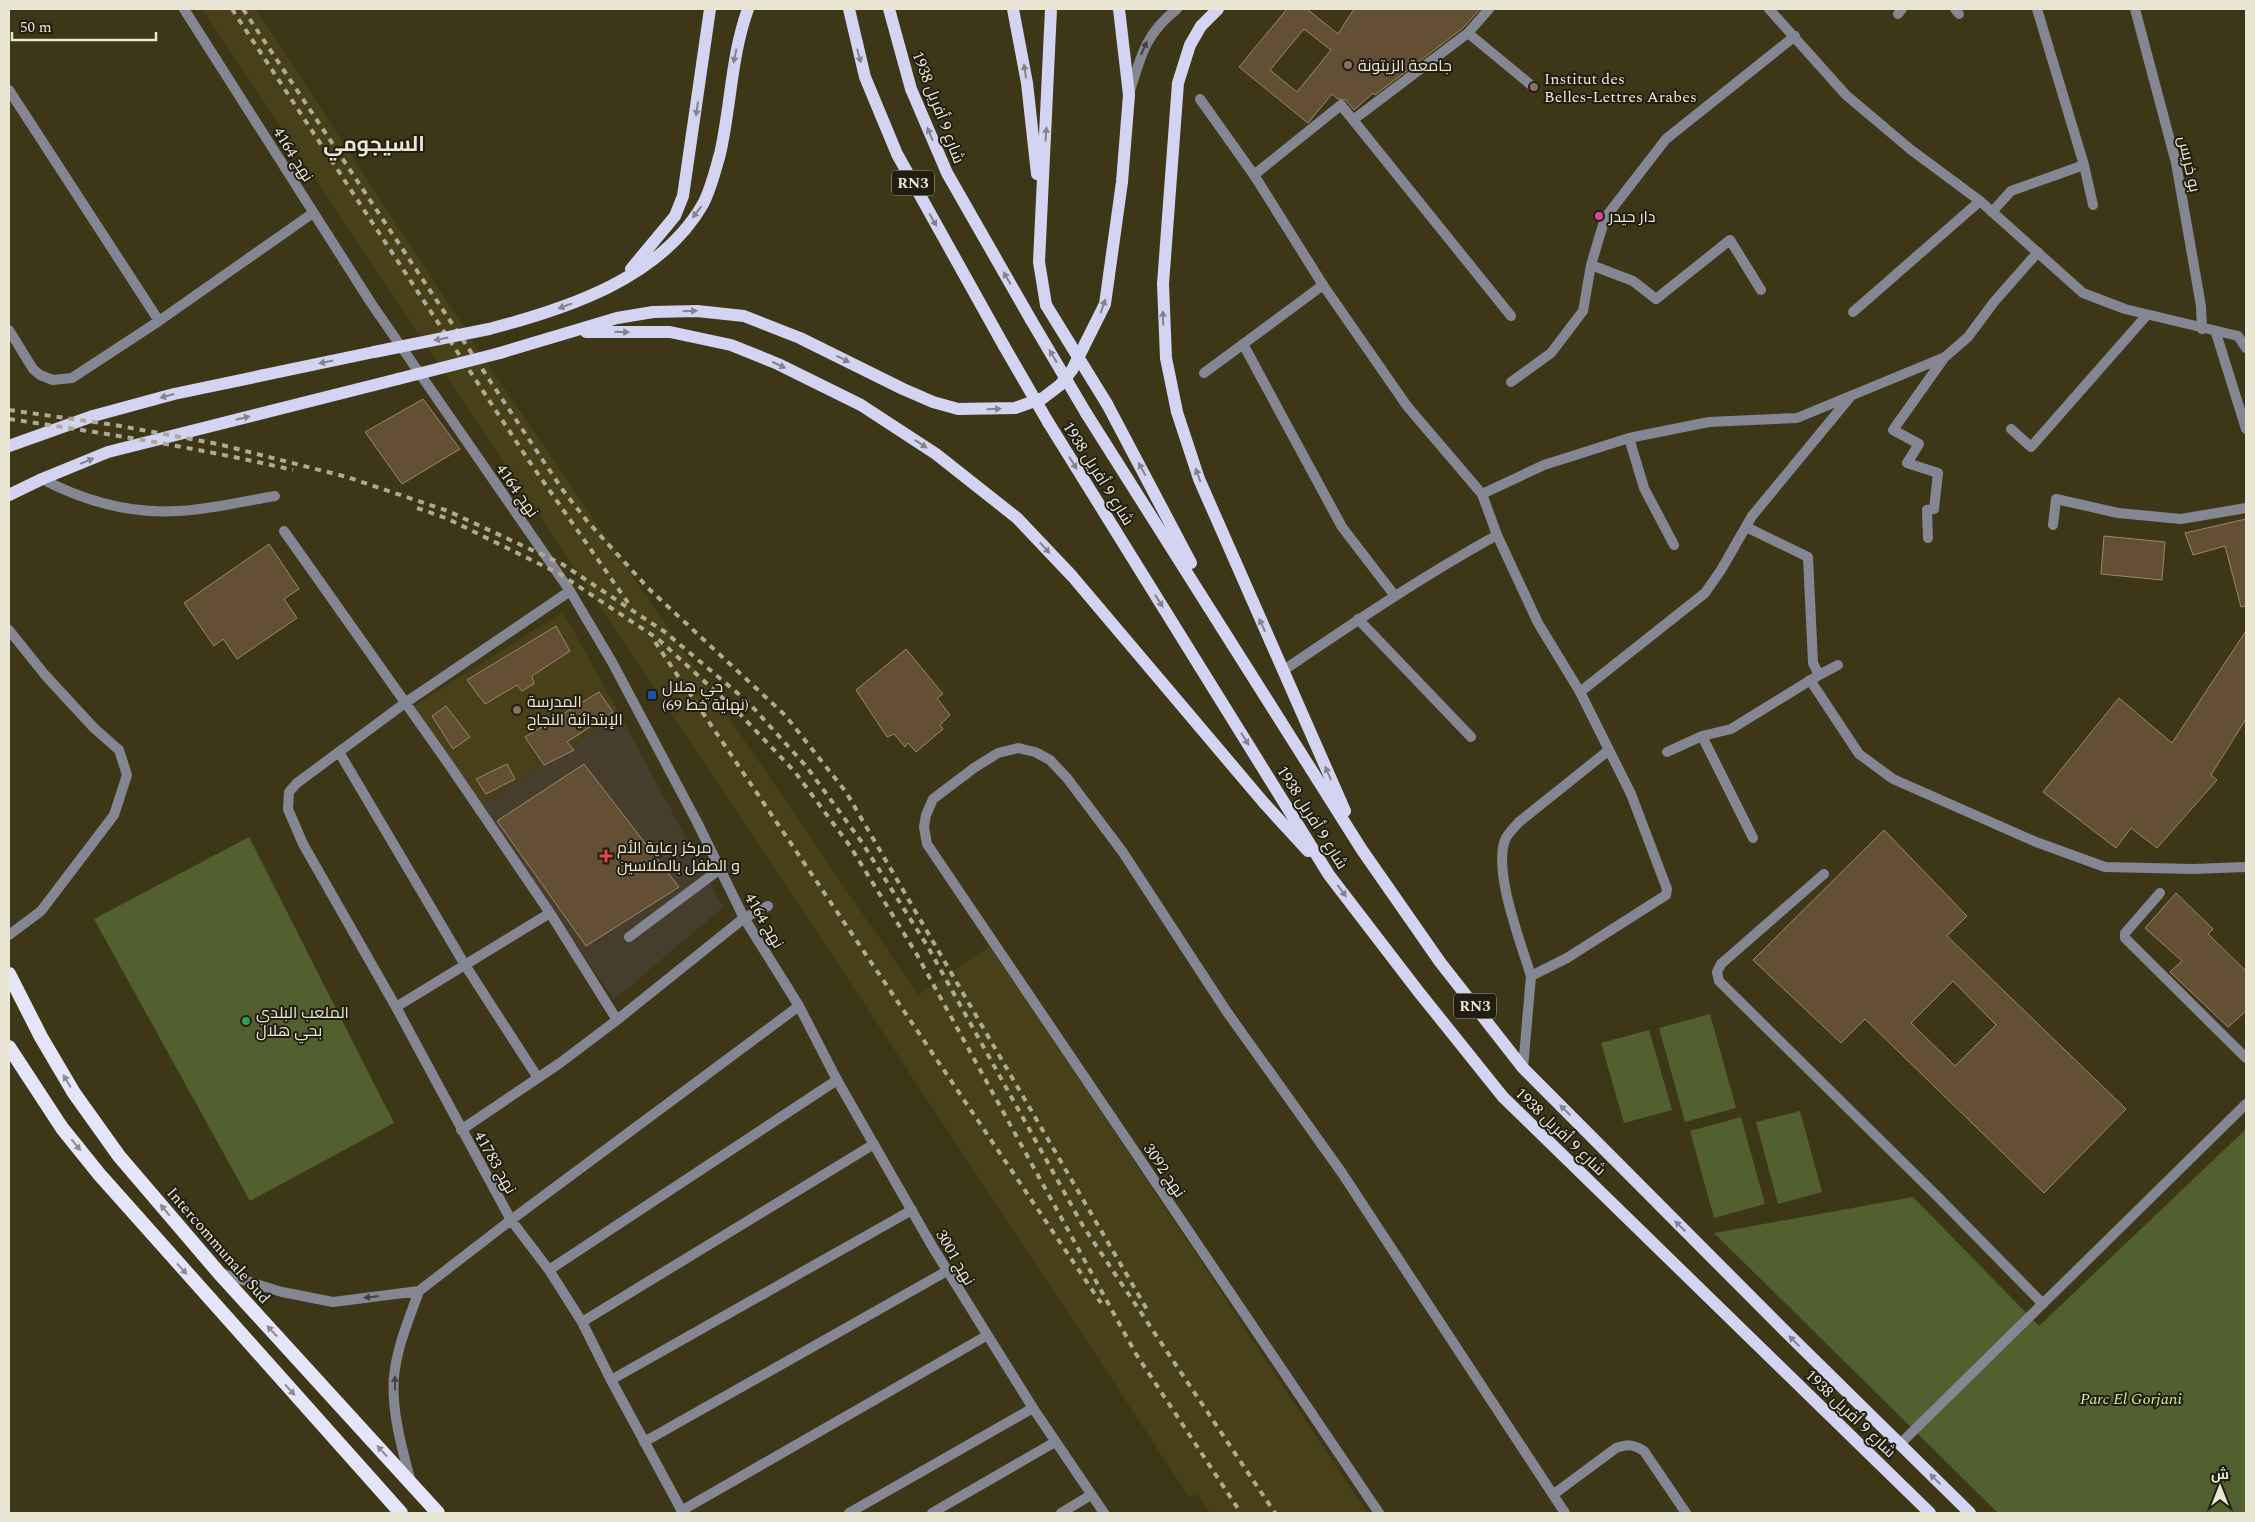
<svg xmlns="http://www.w3.org/2000/svg" width="2255" height="1522" viewBox="0 0 2255 1522" font-family="Spectral,Cairo,serif">
<style>
.built{fill:#484018}
.medical{fill:#473d2c}
.green{fill:#525f2f}
.building{fill:#635034;stroke:#9c876a;fill-rule:evenodd}
.lines{fill:none;stroke-linecap:round;stroke-linejoin:round}
.service{stroke:#858694;stroke-width:10}
.pedestrian{stroke:#858694;stroke-width:10}
.minor{stroke:#858694;stroke-width:10}
.tertiary{stroke:#858694;stroke-width:10}
.primary{stroke:#d3d4f2;stroke-width:12}
.trunk{stroke:#e4e5f8;stroke-width:14}
.rail{stroke:#afaa93;stroke-width:4;stroke-dasharray:6 6;stroke-linecap:butt}
.primary-bridge{stroke:#d3d4f2;stroke-width:12}
.oneway{fill:#44423f}
.oneway2{fill:#83828d}
.oneway3{fill:#8c8b90}
.education-dot{fill:#8d6e63;stroke:#211e11;stroke-width:2}
.hotel-dot{fill:#d1479c;stroke:#211e11;stroke-width:2}
.transit-dot{fill:#1a4fb4;stroke:#211e11;stroke-width:2}
.health-dot{fill:#e0444e;stroke:#211e11;stroke-width:2}
.leisure-dot{fill:#2e9e5b;stroke:#211e11;stroke-width:2}
.labels{text-anchor:middle;stroke-width:4;stroke-linejoin:round;paint-order:stroke}
.shield{fill:#211e11;stroke:#aeaa9a;stroke-width:1}
.shield-label{font-size:15px;font-weight:bold;fill:#eae6d4}
.poi-label{font-size:16px;fill:#eae6d4;stroke:#211e11;text-anchor:start}
.street-label{font-size:16px;fill:#eae6d4;stroke:#211e11}
.park-label{font-size:16px;font-style:italic;fill:#d5ec9c;stroke:#211e11}
.district-label{font-size:21px;font-weight:bold;fill:#eae6d4;stroke:#211e11}
</style>
<rect width="100%" height="100%" fill="#3e3717"/>
<path class="built" d="M202 9H256L487 363 918 995 991 945 1367 1513H1210L1197 1494 1190 1498 783 881Z
M563 612 620 715 481 804 414 706Z"/>
<path class="medical" d="M620 715 723 907 614 1000 481 804Z"/>
<path class="green" d="M249 837 394 1123 250 1201 94 919Z
M1710 1014 1736 1108 1685 1122 1659 1028Z
M1649 1030 1672 1110 1624 1123 1601 1043Z
M1800 1111 1822 1192 1778 1204 1756 1122Z
M1741 1117 1765 1204 1714 1218 1690 1131Z
M2246 1129V1513H1998L1714 1233 1913 1197 2039 1326Z"/>
<path class="building" d="M1287 9H1307L1338 34 1354 9H1480L1463 28 1375 95 1373 93 1354 110 1346 100 1338 99 1332 94 1308 123 1239 67ZM1304 29 1331 50 1297 92 1270 70Z
M423 399 460 449 402 484 365 432Z
M2246 519V606L2241 607 2225 546 2193 555 2185 533Z
M2104 536 2165 542 2162 580 2101 574Z
M269 544 299 589 284 599 297 618 237 659 223 639 214 646 184 603Z
M556 626 570 651 532 676 534 684 522 691 517 685 485 704 467 680Z
M2246 631V719L2211 775 2217 780 2157 848 2131 828 2116 848 2043 792 2119 698 2172 743Z
M906 649 943 694 937 698 950 715 940 725 943 729 916 752 908 743 905 747 894 734 887 737 856 690Z
M599 692 613 712 567 742 574 750 544 765 525 737Z
M446 706 470 737 453 749 432 716Z
M507 764 515 779 486 794 476 779Z
M584 764 679 887 586 946 497 821Z
M1884 830 1967 916 1947 936 2126 1109 2044 1193 1865 1019 1841 1043 1753 960ZM1953 981 1996 1025 1955 1066 1911 1023Z
M2176 893 2213 929 2208 934 2246 971V1011L2228 1027 2170 972 2182 961 2145 928Z"/>
<g class="lines">
<path class="service" d="M9 630 45 675 94 728 119 750 127 775 114 815 41 911 9 935
M1824 874 1721 964 1717 972 1719 981 1938 1197 2043 1304
M2160 893 2125 933V938L2246 1058
M629 937 720 869"/>
<path class="pedestrian" d="M1955 9 1959 14
M2037 9 2084 165 2093 205
M1898 14 1902 9
M1468 33 1531 85
M1353 120 1468 33 1489 9
M1254 175 1341 105 1511 316
M1992 212 2011 191 2084 165
M1591 265 1633 281 1656 299 1730 240 1761 290
M1853 312 1980 201
M1204 373 1323 285
M1511 382 1551 353 1583 311 1591 265 1605 218 1666 139 1795 36
M2011 429 2031 447 2147 315
M1629 438 1644 488 1674 545
M1482 494 1544 465 1629 438 1709 422 1797 418 1945 357 1968 337 1994 302 2038 252
M2053 525 2056 499 2118 513 2181 519 2246 508
M1746 527 1808 557 1813 663 1819 675
M1928 538 1927 510 1934 509 1938 473 1907 463 1919 444 1893 430 1944 358
M1358 619 1471 737
M1580 692 1705 593 1721 570 1752 516 1851 396
M1702 736 1753 838
M1667 752 1702 736 1731 729 1819 675 1838 665
M1567 958 1666 895 1667 889 1631 794"/>
<path class="minor" d="M2135 9 2176 163 2201 306 2202 329
M9 90 159 321
M1200 99 1254 175 1323 285 1407 406 1482 494 1497 535C1423 576 1353 623 1284 670
M9 330 33 369 40 375 53 380 72 378 159 321 313 213
M1243 344 1342 527 1395 596
M42 479C84 501 128 514 177 511 210 510 243 501 275 496
M284 531 450 766 550 913 617 1020
M1497 535 1538 623 1580 692 1631 794
M570 591 405 703 297 783 289 792 288 809 303 844 396 1007 511 1220 549 1270 582 1322 611 1380 683 1513
M1810 680 1859 754 1893 779 2036 842 2105 867 2193 869 2246 867
M339 752 465 965 538 1078
M1531 976C1521 943 1493 872 1505 840 1508 833 1514 828 1519 822L1609 750
M396 1007 550 913
M1523 1068 1531 976 1567 958
M461 1130 560 1063 617 1020 744 918 768 906
M549 1270 837 1080
M220 1273 282 1292 333 1302 419 1291 511 1220 799 1006
M582 1322 874 1144
M611 1380 912 1210
M644 1442 947 1271
M1900 1444 2246 1104
M411 1482C402 1449 391 1410 394 1376 397 1347 409 1319 419 1291
M1554 1494 1616 1448C1628 1444 1633 1444 1644 1451L1686 1513
M681 1511 986 1336
M849 1513 1033 1408
M932 1513 1055 1442
M1061 1513 1091 1495
M1379 1513 927 844 924 827 926 815 933 799 974 768 998 753 1018 748 1035 752 1050 760 1067 778 1122 851 1227 1012 1342 1173 1565 1513"/>
<path class="tertiary" d="M184 9 371 303 570 591 612 662 697 822 744 918 799 1006 837 1080 932 1246 1033 1408 1104 1513
M1769 9 1846 95 1910 149 1980 201 2083 293 2125 309 2238 336 2246 348
M1130 91C1141 55 1146 33 1177 9
M2216 333 2246 429"/>
<path class="primary" d="M849 9 865 77 897 154 1004 346
M889 9 911 89 947 173 1031 320
M1013 9 1027 83 1037 174
M1218 9 1201 26 1190 45 1178 83 1163 284 1166 358 1177 412 1199 479 1345 811
M631 269 675 216 683 196 710 9
M1046 305 1039 262 1051 9
M489 329C566 309 660 279 703 204 711 189 715 171 720 154 731 106 731 56 748 9
M586 332H670L731 345 778 364 861 405 936 454 1017 518 1072 576 1264 803 1308 851
M500 353 617 318 653 312 697 311 744 316 800 338 903 389 933 402 958 409 1015 408 1043 398 1060 385 1072 370 1105 304 1122 182 1129 95 1119 9
M1107 404 1191 563
M1086 413 1362 850 1440 962 1523 1068 1787 1333 1970 1513
M1048 422 1329 875 1418 991 1503 1097 1930 1513
M9 446 93 416 174 394 374 352
M9 495 42 479 108 452 398 379"/>
<path class="trunk" d="M9 974 41 1037 74 1093 119 1156 219 1273 438 1513
M9 1047 62 1128 99 1174 401 1513"/>
<path class="rail" d="M232 9 529 461 631 607
M243 9 562 489 587 521 649 589 785 715 846 792 1149 1313
M9 410 115 425 218 444 347 477 448 511 562 564 665 632 748 702 806 766 861 841 928 947 1083 1226 1275 1513
M9 419C104 433 199 448 293 470
M417 508 446 518 560 574 658 639 738 712 795 772 850 846 916 953 1136 1354 1241 1513
M655 642 1101 1303"/>
<path class="primary-bridge" d="M1046 305 1107 404
M1031 320 1086 413
M1004 346 1048 422
M374 352 489 329
M398 379 500 353"/>
</g>
<defs><path id="oneway-solid" d="M-6-.8H1V-3.2L6.5 0L1 3.2V.8H-6Z" transform="scale(1.25)"/></defs>
<g class="oneway">
<use href="#oneway-solid" transform="translate(1144 48) rotate(-66)"/>
<use href="#oneway-solid" transform="translate(371 1297) rotate(173)"/>
<use href="#oneway-solid" transform="translate(395 1383) rotate(-91)"/>
</g>
<g class="oneway2">
<use href="#oneway-solid" transform="translate(735 56) rotate(102)"/>
<use href="#oneway-solid" transform="translate(859 56) rotate(75)"/>
<use href="#oneway-solid" transform="translate(1025 71) rotate(-98)"/>
<use href="#oneway-solid" transform="translate(697 109) rotate(98)"/>
<use href="#oneway-solid" transform="translate(930 134) rotate(-113)"/>
<use href="#oneway-solid" transform="translate(1046 134) rotate(-86)"/>
<use href="#oneway-solid" transform="translate(697 212) rotate(128)"/>
<use href="#oneway-solid" transform="translate(933 220) rotate(61)"/>
<use href="#oneway-solid" transform="translate(1007 278) rotate(-120)"/>
<use href="#oneway-solid" transform="translate(565 306) rotate(159)"/>
<use href="#oneway-solid" transform="translate(1103 306) rotate(-71)"/>
<use href="#oneway-solid" transform="translate(690 311) rotate(-1)"/>
<use href="#oneway-solid" transform="translate(1163 318) rotate(-92)"/>
<use href="#oneway-solid" transform="translate(622 332) rotate(1)"/>
<use href="#oneway-solid" transform="translate(441 339) rotate(169)"/>
<use href="#oneway-solid" transform="translate(1053 356) rotate(-121)"/>
<use href="#oneway-solid" transform="translate(843 359) rotate(27)"/>
<use href="#oneway-solid" transform="translate(326 362) rotate(168)"/>
<use href="#oneway-solid" transform="translate(779 365) rotate(25)"/>
<use href="#oneway-solid" transform="translate(167 396) rotate(165)"/>
<use href="#oneway-solid" transform="translate(994 409) rotate(-2)"/>
<use href="#oneway-solid" transform="translate(243 418) rotate(-14)"/>
<use href="#oneway-solid" transform="translate(921 444) rotate(33)"/>
<use href="#oneway-solid" transform="translate(87 461) rotate(-22)"/>
<use href="#oneway-solid" transform="translate(1073 463) rotate(58)"/>
<use href="#oneway-solid" transform="translate(1142 469) rotate(-118)"/>
<use href="#oneway-solid" transform="translate(1198 475) rotate(-110)"/>
<use href="#oneway-solid" transform="translate(1045 548) rotate(47)"/>
<use href="#oneway-solid" transform="translate(1159 601) rotate(58)"/>
<use href="#oneway-solid" transform="translate(1262 625) rotate(-115)"/>
<use href="#oneway-solid" transform="translate(1245 739) rotate(58)"/>
<use href="#oneway-solid" transform="translate(1328 773) rotate(-114)"/>
<use href="#oneway-solid" transform="translate(1342 891) rotate(53)"/>
<use href="#oneway-solid" transform="translate(1565 1110) rotate(-135)"/>
<use href="#oneway-solid" transform="translate(1680 1226) rotate(-135)"/>
<use href="#oneway-solid" transform="translate(1794 1341) rotate(-136)"/>
<use href="#oneway-solid" transform="translate(1935 1479) rotate(-136)"/>
</g>
<g class="oneway3">
<use href="#oneway-solid" transform="translate(67 1081) rotate(-121)"/>
<use href="#oneway-solid" transform="translate(76 1145) rotate(51)"/>
<use href="#oneway-solid" transform="translate(165 1210) rotate(-130)"/>
<use href="#oneway-solid" transform="translate(182 1269) rotate(48)"/>
<use href="#oneway-solid" transform="translate(272 1331) rotate(-133)"/>
<use href="#oneway-solid" transform="translate(290 1390) rotate(48)"/>
<use href="#oneway-solid" transform="translate(382 1451) rotate(-133)"/>
</g>
<g class="education-dot">
<circle cx="1348" cy="65" r="5"/>
<circle cx="1534" cy="87" r="5"/>
<circle cx="517" cy="710" r="5"/>
</g>
<circle class="hotel-dot" cx="1599" cy="216" r="5"/>
<rect class="transit-dot" x="647" y="690" width="10" height="10" rx="2.5"/>
<path class="health-dot" d="M603.5 848.5h5v5h5v5h-5v5h-5v-5h-5v-5h5z"/>
<circle class="leisure-dot" cx="246" cy="1021" r="5"/>
<g class="labels">
<g class="shield">
<rect x="892" y="170.5" width="42" height="25" rx="4"/>
<rect x="1454" y="993.5" width="42" height="25" rx="4"/>
</g>
<g class="shield-label">
<text x="913" y="188">RN3</text>
<text x="1475" y="1011">RN3</text>
</g>
<g class="poi-label">
<text x="1358" y="71">جامعة الزيتونة</text>
<text x="1544" y="84">Institut des<tspan x="1544" dy="18">Belles-Lettres Arabes</tspan></text>
<text x="1609" y="222">دار حيدر</text>
<text x="662" y="692">حي هلال<tspan x="662" dy="18">(نهاية خط 69)</tspan></text>
<text x="527" y="707">المدرسة<tspan x="527" dy="18">الإبتدائية النجاح</tspan></text>
<text x="617" y="853">مركز رعاية الأم<tspan x="617" dy="18">و الطفل بالملاسين</tspan></text>
<text x="256" y="1018">الملعب البلدي<tspan x="256" dy="18">بحي هلال</tspan></text>
</g>
<g class="street-label">
<text transform="translate(939 107) rotate(69)" y="6">شارع 9 أفريل 1938</text>
<text transform="translate(294 154) rotate(58)" y="6">نهج 4164</text>
<text transform="translate(2190 164) rotate(78)" y="6">بو خريس</text>
<text transform="translate(1099 473) rotate(58)" y="6">شارع 9 أفريل 1938</text>
<text transform="translate(518 490) rotate(55)" y="6">نهج 4164</text>
<text transform="translate(1313 817) rotate(58)" y="6">شارع 9 أفريل 1938</text>
<text transform="translate(765 920) rotate(60)" y="6">نهج 4164</text>
<text transform="translate(1561 1131) rotate(44)" y="6">شارع 9 أفريل 1938</text>
<text transform="translate(496 1162) rotate(61)" y="6">نهج 41783</text>
<text transform="translate(1165 1170) rotate(56)" y="6">نهج 3092</text>
<text transform="translate(219 1245) rotate(49)" y="6">Intercommunale Sud</text>
<text transform="translate(956 1257) rotate(60)" y="6">نهج 3001</text>
<text transform="translate(1851 1413) rotate(44)" y="6">شارع 9 أفريل 1938</text>
</g>
<g class="park-label">
<text x="2131" y="1404">Parc El Gorjani</text>
</g>
<g class="district-label">
<text x="374" y="151">السيجومي</text>
</g>
</g>
<rect width="2255" height="1522" fill="none" stroke="#eae6d4" stroke-width="20"/>
<g transform="translate(2220 1487)" stroke="#211e11" stroke-width="4" paint-order="stroke">
<path d="M0-4L9 19L0 12L-9 19Z" fill="#eae6d4"/>
<text y="-8" font-size="14" font-weight="bold" text-anchor="middle" fill="#eae6d4">ش</text>
</g>
<path d="M12 32v8h144v-8" fill="none" stroke="#eae6d4" stroke-width="2.5"/>
<text x="20" y="32" font-size="15" fill="#eae6d4" stroke="#211e11" stroke-width="4" paint-order="stroke">50 m</text>
</svg>
